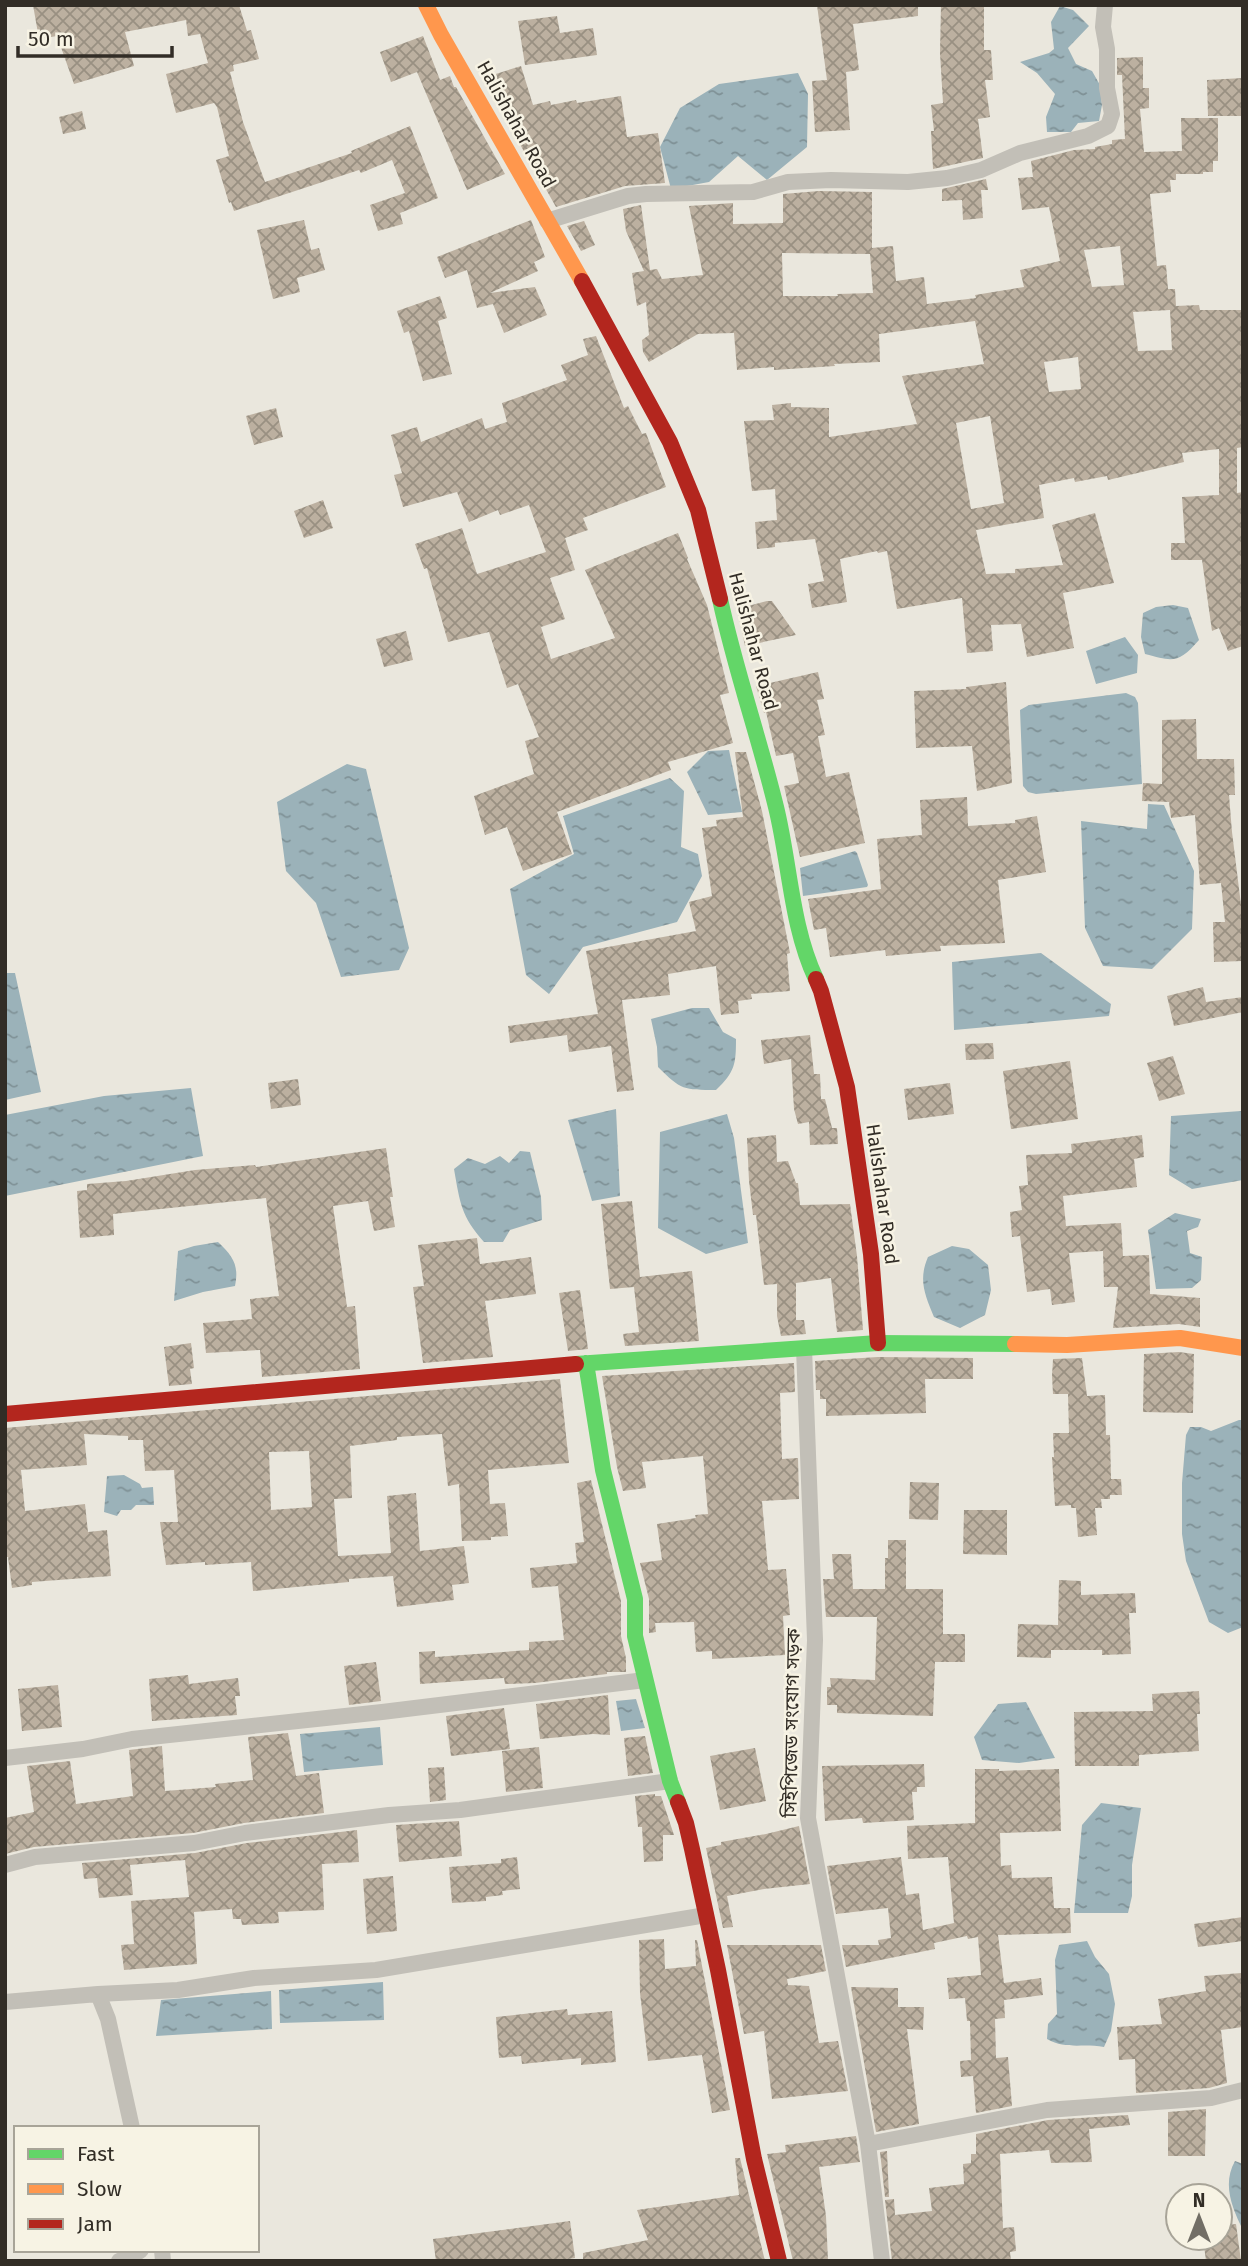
<svg xmlns="http://www.w3.org/2000/svg" width="1248" height="2266" viewBox="0 0 1248 2266" font-family="'Fira Sans','Noto Sans Bengali',sans-serif">
<style>
.water{fill:url(#water-ripples)}
.building{fill:url(#building-cross-hatch);fill-rule:evenodd}
.lines{fill:none;stroke-linecap:round;stroke-linejoin:round}
.street{stroke:#c2bfb7;stroke-width:16}
.fast{stroke:#63d668;stroke-width:16}
.slow{stroke:#ff974d;stroke-width:16}
.jam{stroke:#b3261e;stroke-width:16}
.labels{text-anchor:middle;stroke-width:5;stroke-linejoin:round;paint-order:stroke}
.street-label{font-size:19px;fill:#322d26;stroke:#f7f3e4}
</style>
<defs>
<pattern id="water-ripples" width="26" height="14" patternUnits="userSpaceOnUse" patternTransform="scale(1.75)"><rect width="26" height="14" fill="#9bb2b9"/><path d="M2 4q2-2 4 0t4 0M15 11q2-2 4 0t4 0" fill="none" stroke="#7f9196"/></pattern>
<pattern id="building-cross-hatch" width="8" height="8" patternUnits="userSpaceOnUse" patternTransform="scale(1.75)"><rect width="8" height="8" fill="#bcb0a0"/><path d="M0 0l8 8M0 8l8-8" fill="none" stroke="#999082"/></pattern>
</defs>
<rect width="100%" height="100%" fill="#eae7dd"/>
<path class="water" d="M1060 6 1073 10 1089 26 1068 48 1076 64 1092 71 1100 85 1102 105 1099 121 1078 123 1071 132H1047L1046 117 1055 94 1037 73 1020 62 1049 53 1054 49 1051 22Z
M798 73 808 94 807 147 767 180 738 156 709 182 671 189 660 147 680 108 719 84Z
M1173 605 1188 608 1199 640C1179 663 1174 662 1145 654L1141 637 1143 613 1156 607Z
M1125 637 1138 655 1137 673 1096 684 1086 651Z
M1126 693 1135 697 1138 703 1142 784 1036 794 1028 792 1023 786 1020 710 1029 705Z
M729 750 742 812 708 815 687 772 708 751Z
M347 764 366 769 409 948 399 970 341 977 316 903 286 871 277 802Z
M670 778 684 791 681 847 698 854 702 876 677 922 583 947 549 994 526 975 510 889 574 854 563 816Z
M1148 804 1164 805 1194 871 1192 929 1152 969 1103 966 1085 928 1081 821 1147 829Z
M855 851 857 853 868 885 867 887 803 896 800 868Z
M1041 953 1111 1004 1109 1016 954 1030 952 962Z
M5 973H15L41 1092 5 1100Z
M692 1008H709L723 1032 736 1039C736 1064 735 1072 716 1090 684 1090 681 1090 658 1067L657 1047 651 1019Z
M191 1088 203 1156 5 1196V1115L104 1096Z
M616 1109 620 1196 592 1201 568 1120Z
M1241 1111 1243 1180 1192 1189 1169 1175 1171 1116Z
M727 1114 734 1138 748 1243 706 1254 658 1228 660 1132Z
M520 1151 530 1152 541 1197 542 1220 510 1230 503 1242H484C461 1216 460 1203 454 1169L468 1158 485 1164 500 1156 509 1163Z
M1175 1213 1201 1219 1198 1227 1187 1231 1190 1253 1202 1257 1201 1280 1192 1288 1156 1289 1148 1230Z
M218 1242C234 1257 239 1266 235 1286L203 1292 174 1301 178 1251 194 1246Z
M952 1246 969 1249 988 1265 991 1290 985 1315 960 1328 934 1317C925 1295 918 1280 928 1257Z
M1239 1420H1243V1627L1228 1633 1209 1622 1186 1561 1182 1534V1483L1186 1435 1190 1427H1201L1211 1431Z
M124 1475 140 1484 142 1488 153 1487 154 1505H136L131 1510H121L117 1516 104 1512 107 1476Z
M636 1699 645 1728 621 1731 616 1701Z
M1026 1702 1055 1758 1019 1763 982 1760 974 1737 998 1704Z
M380 1727 383 1765 304 1772 300 1734Z
M1101 1803 1141 1808 1132 1865V1896L1128 1913H1074L1082 1825Z
M1087 1941 1095 1957 1109 1974 1115 2004 1111 2031 1104 2047C1082 2043 1066 2050 1047 2039L1048 2024 1057 2014 1055 1960 1059 1945Z
M383 1982 384 2020 280 2023 279 1990Z
M271 1991 272 2029 156 2036 161 2000Z
M1235 2161 1243 2164V2230C1232 2208 1222 2184 1235 2161Z"/>
<path class="building" d="M33 5H239L247 31 251 30 259 59 233 65 234 71 230 72 243 122 265 182 352 153 351 151 410 126 438 198 400 213 403 224 378 231 370 205 405 193 392 160 361 173 359 170 234 211 231 202 229 203 216 160 229 156 217 107 214 103 176 113 166 74 208 63 200 34 188 36 186 20 125 32 134 66 74 84 57 36 39 39Z
M817 5H918V16L853 24 859 70 846 72 850 130 815 132 812 81 827 80Z
M941 5H984V50H991L993 80H985L990 117 978 119 983 158 933 169 931 131H934L931 105 943 103 940 53Z
M557 16 560 33 593 28 597 55 525 65 518 21Z
M423 36 440 80 450 76 454 87H456L505 174 467 190 417 72 391 82 380 52Z
M1143 57V88H1149V108L1140 109 1144 152 1182 151 1181 118H1218V161H1213V172H1203V174H1176V180H1170L1171 192 1150 194 1157 266 1166 265 1168 289H1175L1176 306 1199 305 1200 310H1243V447L1237 448V493L1243 492V646L1228 651 1219 628 1212 631 1202 560H1171V543H1185L1182 497 1219 495V449L1182 453 1184 462 1108 480 1107 476 1075 482 1074 478 1039 485 1044 518 976 530 986 574 1015 573V569L1063 565 1052 525 1095 513 1114 583 1063 593 1074 648 1027 657 1021 624 991 625 993 651 967 653 962 598 897 609 887 551 878 553 877 551 840 559 847 602 812 608 808 584 824 581 815 539 775 543V547L757 549 755 522 777 520 775 489 752 491 744 421 774 420 772 405 791 403V407L829 408V437L917 424 902 376 984 364 975 321 879 334 880 362 834 364 835 366 820 367 774 370V367L737 370 734 333 698 334 649 362 643 352 642 340 649 335 646 302 637 306 632 273 644 271 626 231 623 209 641 205 650 270 657 269 662 279 703 275 689 206 733 203V224L783 223V194L819 191 872 192V248L893 246 896 281 924 277 927 304 976 298 975 295 1024 287 1020 270 1060 261 1049 207 1022 210 1018 178 1033 177 1031 161 1074 150 1095 149V147L1112 144V140L1125 139 1122 75H1117V58ZM1120 246 1124 285 1092 287 1084 250ZM782 253 870 254 873 293 837 294 838 296H783ZM1170 310 1172 350 1138 351 1133 312ZM1078 357 1081 389 1049 392 1044 362ZM990 416 1004 503 971 509 956 423Z
M521 66 533 105 550 101 551 105 576 100 577 103 621 96 627 137 658 133 665 183 625 186 556 207 543 184 535 163 531 164 483 78Z
M1243 78V116H1208L1207 80Z
M82 111 86 129 63 134 59 117Z
M986 179 988 190H981L983 218 963 220 962 200 942 201V189Z
M304 220 311 250 319 248 325 270 297 278 300 292 273 299 257 230Z
M531 220 545 257 534 262 538 271 490 293 535 287 547 315 504 333 493 304 477 308 467 270 445 278 437 257Z
M584 221 595 245 581 251 567 226Z
M440 296 447 318 438 321 452 374 423 381 409 331 404 333 397 311Z
M596 336 624 408 628 406 642 434 646 433 666 487 583 518 588 530 565 538 575 570 550 578 565 619 541 627 551 659 615 638 585 570 678 533 688 558 687 559 707 605 729 693 720 695 733 743 668 762 671 770 557 812 572 854 523 871 507 827 485 835 474 796 534 774 525 741 539 737 518 684 507 688 489 632 448 642 427 568 424 569 415 544 462 528 477 574 546 552 529 505 500 515 498 510 469 522 457 492 403 507 394 475 402 473 391 435 417 427 421 442 482 418 485 429 507 422 502 403 567 380 561 365 588 355 583 339Z
M276 408 283 437 254 445 246 416Z
M323 500 333 528 304 538 294 511Z
M767 601H772L796 635 745 646 737 609Z
M406 631 413 660 384 667 376 639Z
M818 672 824 699 817 700 825 735 818 736 826 777 849 772 865 843 800 857 784 786 799 783 793 753 776 756 766 712 764 713 756 686Z
M1006 682 1012 783 977 791 972 746 916 748 914 691 966 689V687Z
M1196 719 1197 759H1234L1235 795H1229L1232 832 1243 921V961L1214 962 1213 922H1225L1221 883 1200 885 1195 815 1171 818 1169 802 1142 801 1143 783 1162 784V720Z
M735 752H746L762 811 790 953 787 954 790 991 751 994 752 999 738 1001 739 1013 721 1015 716 966 668 974 670 995 622 1000 634 1090 617 1092 611 1046 569 1052 567 1035 510 1043 508 1026 598 1014 586 951 696 931 689 902 712 896 702 828 717 826 716 820 743 817Z
M967 797 968 826 1015 823V820L1037 816 1046 872 998 880 1005 943 940 946 941 951 886 956 885 950 830 957 826 928 814 930 808 899 881 889 877 839 922 835 920 800Z
M1203 987 1206 1002 1243 997V1012L1174 1026 1167 996Z
M810 1035 814 1074H820L821 1099H825L832 1128H837L838 1144 810 1145 809 1122 798 1124 794 1109 791 1059 764 1064 761 1040Z
M993 1043 994 1059 966 1060 965 1044Z
M1173 1056 1185 1094 1159 1101 1147 1063Z
M1070 1061 1078 1119 1011 1129 1003 1071Z
M298 1079 301 1105 271 1109 268 1083Z
M950 1083 954 1114 908 1120 904 1089Z
M776 1135 777 1162 788 1161 796 1183H798L800 1205 850 1204 857 1256 863 1330 837 1332 831 1278 796 1283V1320H804L806 1334 781 1336 777 1316V1284L764 1285 756 1215H753L749 1181 747 1138Z
M1142 1135 1144 1157 1134 1159 1137 1187 1063 1196 1066 1226 1121 1223 1123 1256 1149 1255 1150 1294 1200 1298V1327L1179 1324 1113 1328 1118 1287H1104L1103 1251 1069 1253 1075 1302 1052 1305 1050 1289 1027 1292 1020 1236 1012 1237 1010 1212 1022 1210 1019 1186 1028 1185 1026 1155 1072 1153 1071 1144Z
M386 1148 393 1197H390L395 1227 374 1231 368 1201 333 1206 347 1307 355 1306 360 1369 262 1377 260 1350 206 1353 203 1323 252 1319 250 1299 279 1296 266 1198 113 1214 114 1235 80 1238 77 1191 87 1190V1184L126 1181 195 1170 255 1165 256 1167Z
M632 1201 640 1277 692 1271 699 1341 625 1346 623 1334 639 1332 634 1287 610 1289 601 1204Z
M477 1238 480 1264 531 1257 536 1294 485 1301 493 1357 423 1363 413 1287 424 1286 418 1245Z
M580 1290 588 1349 568 1351 559 1293Z
M191 1343 194 1368 190 1369 192 1384 169 1386 164 1347Z
M1179 1352 1194 1354 1193 1413 1143 1412 1144 1354Z
M878 1357 973 1358V1379H925L926 1413 826 1416V1399H820V1390H816L815 1361Z
M1082 1358 1087 1396 1105 1395 1106 1435H1110L1111 1479H1121L1122 1495H1110V1499H1101L1102 1508H1095L1097 1535 1078 1537 1076 1508H1071V1505L1055 1506 1052 1457H1054L1053 1433H1069L1068 1394H1053L1052 1376 1053 1359Z
M794 1363 795 1392 780 1393 782 1459 798 1458 799 1499 762 1501 768 1570 786 1569 790 1615 783 1616 785 1655 712 1659V1651L696 1652 694 1622 655 1623 656 1632 649 1633V1599L640 1563 662 1560 657 1524 696 1518 695 1515 708 1514 703 1456 642 1462 646 1488 623 1491 617 1467 602 1376Z
M560 1379 569 1463 488 1470 490 1504 505 1503 508 1536 491 1537V1540L462 1541 459 1484 448 1486 442 1434 397 1437V1440L350 1446 352 1498 334 1499 338 1556 391 1553 387 1496 416 1493 420 1551 464 1546 469 1583 452 1585 454 1600 397 1607 393 1576 349 1579V1582L253 1591 251 1562 205 1565V1562L166 1565 160 1522H178L174 1470 145 1471 143 1440H128V1436L84 1434 87 1465 21 1470 25 1511 85 1504 88 1532 107 1530 111 1576 32 1582V1585L12 1588 8 1557H5V1428ZM309 1451 312 1507 271 1510 269 1452Z
M591 1480 621 1601V1636L626 1658V1672H607V1674L535 1683 505 1684 504 1678 420 1684 419 1652 435 1651V1657L529 1650V1642L564 1640 558 1586 532 1588 530 1568 577 1563 575 1543 584 1542 577 1483Z
M910 1482 939 1483 938 1520 909 1519Z
M964 1510H1007V1555L963 1554Z
M888 1540H906V1589H943V1634H965V1662H935L933 1716 837 1713V1705H827V1687H831L830 1678 875 1680 877 1617H826L823 1579H834L832 1554H851L853 1589H885V1558H888Z
M1059 1580 1081 1581V1595L1135 1593 1136 1613H1129L1131 1654 1102 1655V1650H1051V1658L1017 1657 1018 1624 1058 1625Z
M376 1662 381 1701 349 1705 344 1666Z
M188 1675 189 1684 238 1678 240 1696H235L237 1715 152 1721 149 1679Z
M58 1685 62 1727 22 1731 18 1689Z
M1199 1691 1200 1714H1197L1199 1751 1139 1755V1766H1075L1074 1712 1153 1711 1152 1694Z
M608 1695 610 1735 593 1734 540 1739 536 1704Z
M504 1708 510 1749 451 1756 446 1716Z
M288 1733 296 1776 319 1773 324 1813 244 1823 193 1833 34 1847 5 1854V1818L34 1812 27 1766 70 1761 76 1804 133 1796 129 1750 162 1746 165 1791 216 1787 215 1784 253 1780 248 1737Z
M645 1736 653 1773 628 1776 624 1738Z
M539 1747 543 1788 506 1792 502 1751Z
M755 1748 766 1801 720 1810 710 1756Z
M924 1764 925 1787H917V1792H912L914 1820 863 1823 862 1818 825 1821 822 1766Z
M444 1767 446 1800 430 1802 428 1768Z
M975 1769H999V1771L1059 1769 1061 1831 1000 1833 1001 1866 1011 1865 1012 1878 1052 1877 1054 1908H1070L1071 1933 998 1935 1004 1983 1041 1978 1043 1995 1004 2000 1005 2018 995 2019 996 2058 1008 2057 1012 2106 976 2113 973 2076 961 2077 960 2061 971 2060 970 2021H967L965 1998 949 1999 947 1978 981 1975 978 1937 968 1939 967 1936 934 1943 935 1949 846 1967 842 1945H879L878 1940 891 1938 888 1908 836 1914 827 1866 901 1857 906 1895 919 1893 923 1930 954 1923 948 1857 908 1859 907 1826 975 1823Z
M655 1794V1796H661L674 1835H663V1861L644 1862 642 1827H638L635 1796Z
M459 1821 462 1856 399 1862 396 1825Z
M799 1826 810 1884 764 1889 727 1896 733 1927 723 1928 706 1848 721 1845V1842L766 1834Z
M357 1830 359 1862 322 1864 324 1910 278 1912 279 1923 242 1925 241 1919H233L232 1909 194 1912 197 1964 124 1970 121 1945 134 1944 131 1901 189 1897 185 1860 130 1865 133 1895 99 1898 97 1878 84 1879 82 1863 195 1853 247 1843Z
M517 1857 520 1889 502 1891 503 1895 486 1897V1901L452 1903 449 1867 501 1863V1859Z
M393 1876 397 1931 367 1934 363 1879Z
M1243 1917V1941L1198 1947 1194 1924Z
M664 1939 665 1969 696 1966 695 1940H697L730 2110 712 2113 702 2055 648 2061 640 1993 639 1940Z
M727 1945H821L826 1971 787 1979 788 1985 809 1986 819 2043 838 2041 848 2091 772 2099 764 2031 744 2034Z
M1241 1973 1243 2027 1221 2030 1227 2083 1209 2088 1136 2093 1135 2059 1119 2060 1117 2027 1162 2024 1158 1999 1206 1991 1204 1976Z
M851 1987 898 1988V2007H924L923 2030 907 2029 919 2124 876 2132Z
M567 2009 568 2015 612 2011 616 2062 581 2065V2058L522 2064 521 2056 499 2058 496 2017Z
M1206 2109 1205 2156H1168V2112Z
M1128 2115 1130 2125 1089 2129 1092 2162 1051 2163 1049 2150 1000 2154 1003 2228 1014 2227 1016 2251 1010 2252 1011 2261H892L885 2200 894 2199 895 2215 932 2211 929 2188 964 2184 963 2164 971 2163V2154H976V2134L1048 2120Z
M856 2136 860 2162 819 2167 826 2216 828 2261H793L767 2154 786 2152 785 2145Z
M887 2151 889 2197H885L880 2152Z
M735 2158H740L765 2261H583V2253L648 2240 637 2210 739 2195Z
M570 2221 575 2258 555 2261H436L433 2239Z
M1236 2224 1241 2261H1206L1203 2238H1220V2226Z"/>
<g class="lines">
<path class="street" d="M547 221 628 196 646 194 753 192 788 182 831 180 908 182 947 178 981 170 1020 153 1088 136 1108 126 1112 114 1107 88V49L1103 27 1105 5
M804 1348 815 1640 808 1818 868 2144 882 2261
M5 1758 83 1749 132 1739 382 1712 645 1680
M5 1865 35 1857 194 1843 245 1833 389 1815 460 1810 670 1781
M98 1994 108 2019 132 2128
M5 2002 98 1994 178 1990 254 1978 376 1970 706 1915
M868 2144 1047 2110 1211 2098 1243 2090
M162 2250 163 2261
M119 2261 129 2258 141 2250"/>
<path class="fast" d="M720 599C735 669 759 737 776 807 790 864 791 926 816 979
M586 1363 603 1470 635 1599V1636L670 1781 678 1802
M576 1364 878 1343 1015 1344"/>
<path class="slow" d="M426 5 441 35 582 281
M1015 1344 1067 1345 1180 1338 1243 1348"/>
<path class="jam" d="M582 281 670 442 698 510 720 599
M816 979 821 991 847 1087 871 1254 878 1343
M5 1414 576 1364
M678 1802 686 1823 692 1849 718 1970 754 2159 779 2261"/>
</g>
<g class="labels">
<g class="street-label">
<text transform="translate(517 124) rotate(61)" y="7">Halishahar Road</text>
<text transform="translate(754 641) rotate(75)" y="7">Halishahar Road</text>
<text transform="translate(883 1194) rotate(82)" y="7">Halishahar Road</text>
<text transform="translate(791 1723) rotate(-89)" y="7">সিইপিজেড সংযোগ সড়ক</text>
</g>
</g>
<rect width="1248" height="2266" fill="none" stroke="#322d26" stroke-width="14"/>
<rect x="14" y="2126" width="245" height="126" fill="#f7f3e4" stroke="#a8a498" stroke-width="2"/>
<rect x="28" y="2149" width="35" height="10" fill="#63d668" stroke="#a8a498" stroke-width="2"/>
<text x="77" y="2161" font-size="21" fill="#322d26">Fast</text>
<rect x="28" y="2184" width="35" height="10" fill="#ff974d" stroke="#a8a498" stroke-width="2"/>
<text x="77" y="2196" font-size="21" fill="#322d26">Slow</text>
<rect x="28" y="2219" width="35" height="10" fill="#b3261e" stroke="#a8a498" stroke-width="2"/>
<text x="77" y="2231" font-size="21" fill="#322d26">Jam</text>
<g transform="translate(1199 2217)"><circle r="33" fill="#f7f3e4" stroke="#a8a498" stroke-width="2"/>
<path d="M0-5L12 26L0 18L-12 26Z" fill="#726e66"/>
<text y="-10" font-size="19" font-weight="bold" text-anchor="middle" fill="#322d26">N</text>
</g>
<path d="M18 46v10h154v-10" fill="none" stroke="#322d26" stroke-width="3.5"/>
<text x="28" y="46" font-size="21" fill="#322d26" stroke="#f7f3e4" stroke-width="5" paint-order="stroke">50 m</text>
</svg>
